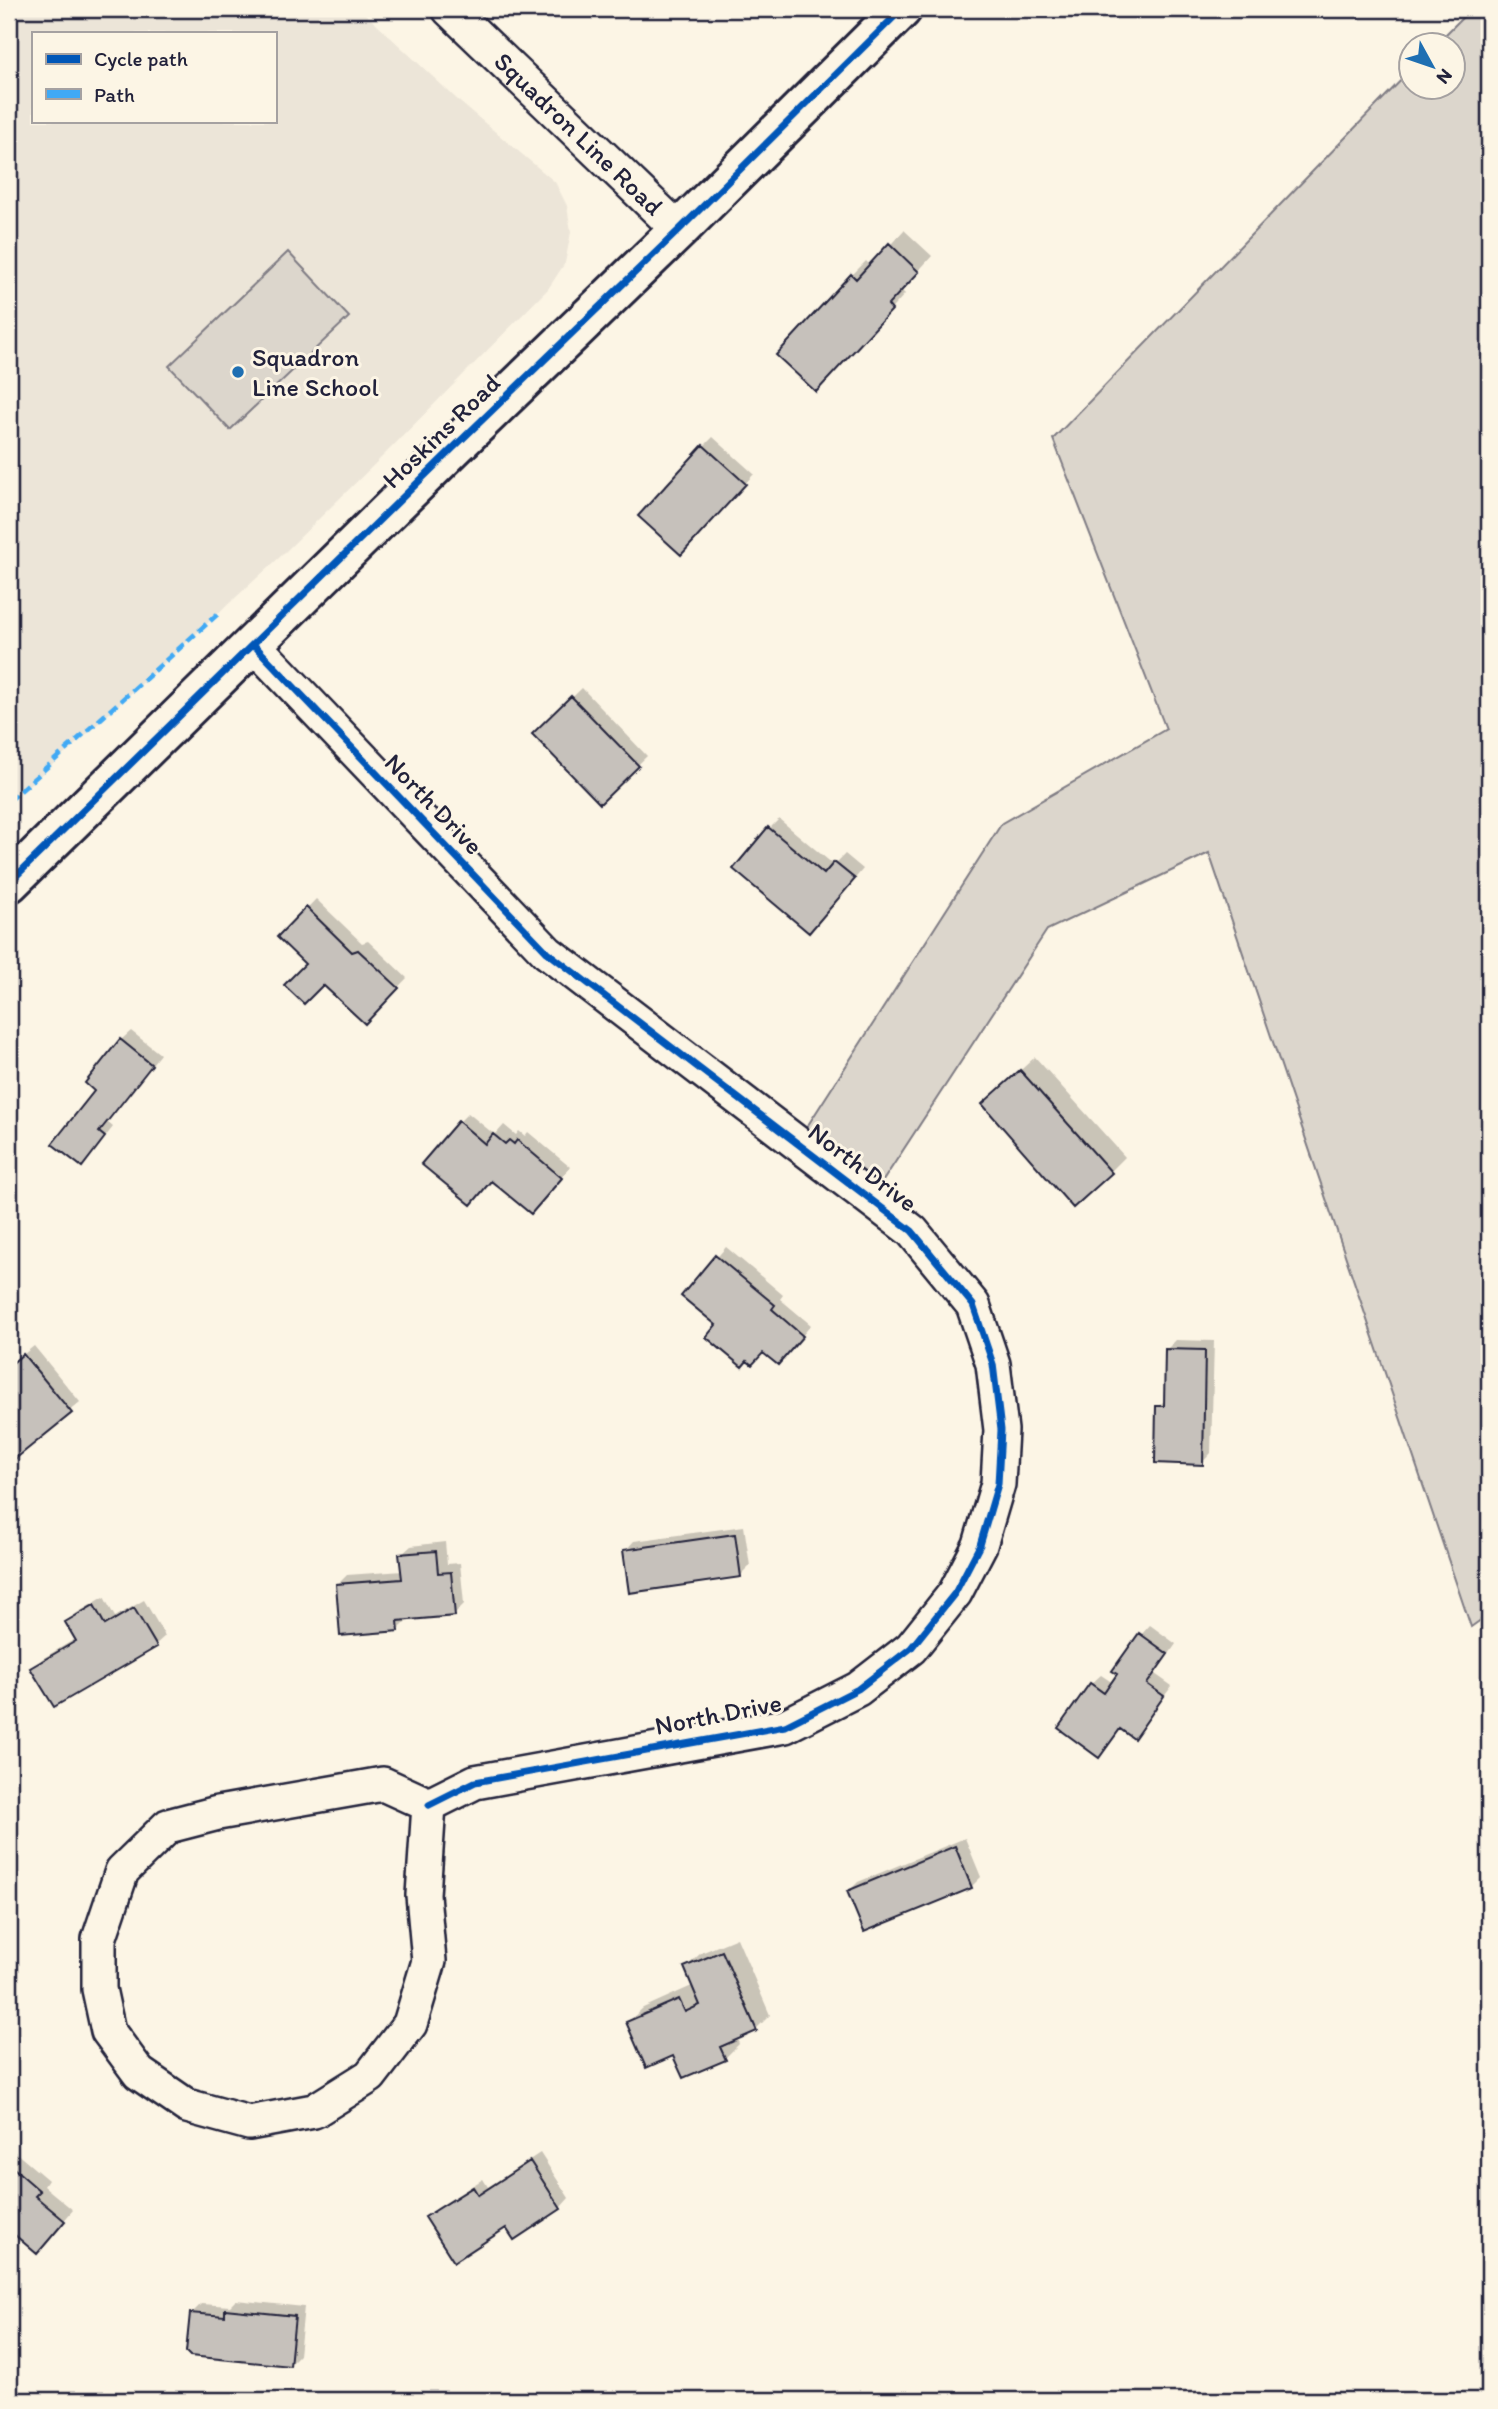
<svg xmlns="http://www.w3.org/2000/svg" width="1498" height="2409" viewBox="0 0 1498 2409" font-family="Itim,sans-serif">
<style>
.built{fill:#ece5d8;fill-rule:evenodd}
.green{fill:#dcd6cc;stroke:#7f7c84;stroke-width:2}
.shadow{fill:#0003}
.building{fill:#c6c1bb;stroke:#22223b;stroke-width:2}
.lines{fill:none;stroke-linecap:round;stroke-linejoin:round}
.minor-casing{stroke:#22223b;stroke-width:38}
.tertiary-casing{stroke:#22223b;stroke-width:44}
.minor{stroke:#fcf5e5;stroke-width:33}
.tertiary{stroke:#fcf5e5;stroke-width:38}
.quiet{stroke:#3fa9f5;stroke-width:5;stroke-dasharray:10 5;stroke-linecap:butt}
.cycleway-casing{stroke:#fcf5e5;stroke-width:11}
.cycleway{stroke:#0057b8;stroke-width:7}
.poi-dot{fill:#1f6fb2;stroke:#fcf5e5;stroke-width:2.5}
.labels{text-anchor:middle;stroke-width:6;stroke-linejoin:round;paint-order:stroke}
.street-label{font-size:26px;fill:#22223b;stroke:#fcf5e5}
.poi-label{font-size:26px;fill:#22223b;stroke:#fcf5e5;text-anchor:start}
</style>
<rect width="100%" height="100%" fill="#fcf5e5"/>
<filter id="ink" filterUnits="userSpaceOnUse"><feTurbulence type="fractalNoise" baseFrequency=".0143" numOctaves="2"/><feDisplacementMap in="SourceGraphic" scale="14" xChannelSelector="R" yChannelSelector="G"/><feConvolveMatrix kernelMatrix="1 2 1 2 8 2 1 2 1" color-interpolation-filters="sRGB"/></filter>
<g filter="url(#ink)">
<path class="built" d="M9 9H360L461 103 555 182 567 206 571 232 565 263 548 289 385 454 281 556 66 753 9 802ZM33 33H275V121H33Z"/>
<path class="green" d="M1471 9H1489V1614L1471 1627 1209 853 1047 930 875 1193 801 1136 1002 823 1166 729 1053 439 1410 71V88H1452V46L1435 45Z
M288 252 349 317 230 430 169 366Z"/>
<path class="shadow" d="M904 230 932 256 901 290 905 294 831 375 852 275 866 261 871 266Z
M713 437 754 474 690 543 704 446Z
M582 688 647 756 600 802 535 734Z
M779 819 834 865 845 854 863 869 818 922 769 829Z
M316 899 362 943 368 941 407 978 365 1021 279 937Z
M131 1031 160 1054 107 1122 113 1127 91 1155 97 1090 121 1040Z
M1035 1057 1125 1157 1110 1172 999 1090Z
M468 1113 495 1135 504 1125 516 1135 519 1131 525 1136 528 1132 570 1167 540 1203 459 1122Z
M726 1247 783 1295 780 1299 811 1325 787 1354 763 1351 719 1325 684 1296Z
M1176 1340 1214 1341 1211 1453 1202 1463 1158 1407 1166 1399 1167 1349Z
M34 1346 80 1402 9 1462V1366Z
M744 1526 750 1566 740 1576 625 1551 634 1541Z
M445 1542 447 1564 460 1563 464 1604 454 1614 408 1620 399 1629 338 1584 347 1575 403 1571 401 1555 411 1546Z
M104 1597 115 1617 144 1600 165 1636 155 1645 33 1669 42 1659 77 1638 67 1622 77 1613Z
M1150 1625 1176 1644 1155 1674 1172 1686 1133 1737 1121 1728 1099 1756 1091 1684 1101 1675 1113 1683 1141 1635Z
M965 1838 981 1877 971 1887 849 1891 858 1882Z
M737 1938 770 2015 756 2029 737 2038 739 2044 725 2058 674 2054 628 2022 643 2008 694 1985 686 1967 701 1953Z
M9 2147 48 2180 44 2186 73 2210 37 2252 9 2228Z
M540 2153 569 2198 560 2208 506 2225 428 2217 437 2208 483 2179 488 2187Z
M236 2300 304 2307 299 2355 290 2364 192 2313 201 2304 230 2306Z"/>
<path class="building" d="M889 243 919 272 888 305 892 310 816 392 776 355 851 274 856 279Z
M703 445 746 484 681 555 638 516Z
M571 696 639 766 600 804 532 734Z
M768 827 824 874 834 862 855 879 809 933 733 869Z
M306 907 352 952 358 950 399 988 365 1024 323 985 304 1004 284 985 305 964 277 937Z
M120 1039 152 1065 99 1132 105 1137 82 1167 52 1144 94 1091 85 1083Z
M1020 1070 1112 1173 1073 1208 982 1104Z
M458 1121 485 1144 493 1134 505 1144 509 1140 514 1144 517 1140 562 1178 531 1214 491 1181 471 1205 421 1164Z
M715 1255 775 1305 772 1309 803 1336 778 1365 763 1353 752 1365 747 1361 742 1367 706 1337 716 1325 681 1296Z
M1165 1349 1205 1350 1203 1465 1155 1463 1156 1406H1164Z
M23 1354 72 1413 9 1464V1366Z
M735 1534 741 1577 629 1593 623 1550Z
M436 1551 438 1573 451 1572 455 1616 398 1621 399 1631 340 1636 336 1584 402 1579 399 1554Z
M94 1605 105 1625 134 1608 157 1647 54 1707 30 1668 76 1641 65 1622Z
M1139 1633 1168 1654 1147 1684 1164 1696 1134 1739 1120 1729 1099 1758 1058 1728 1090 1683 1104 1693 1117 1674 1112 1671Z
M955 1846 972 1888 864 1932 847 1891Z
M722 1951 757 2031 720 2047 726 2060 683 2078 673 2056 646 2068 626 2022 679 1999 685 2012 700 2005 684 1967Z
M530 2161 561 2209 514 2240 506 2228 454 2262 425 2217 473 2187 478 2195Z
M9 2164 40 2191 35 2196 65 2221 37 2254 9 2230Z
M225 2309 295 2316 290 2366 190 2356 186 2352 190 2313 225 2316Z"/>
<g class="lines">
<g class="minor-casing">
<g id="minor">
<path id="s1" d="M449 9 679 230"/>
<path d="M253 644 547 952 912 1231 973 1305 993 1364 1001 1430 998 1484 980 1545 955 1593 911 1648 858 1689 785 1726 475 1782 429 1805"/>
<path d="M383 1784 429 1805 423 1895 429 1961 410 2024 370 2076 314 2111 249 2123 187 2106 139 2073 108 2031 99 1989V1939L122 1871 168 1826 218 1813Z"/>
</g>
</g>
<g class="tertiary-casing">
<path id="tertiary" d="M9 883 452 449 679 230 902 9"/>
</g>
<use href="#minor" class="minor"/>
<use href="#tertiary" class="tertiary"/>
<path class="quiet" d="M9 801 221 611"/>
<g class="cycleway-casing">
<path id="cycleway" d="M253 644 547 952 912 1231 973 1305 993 1364 1001 1430 998 1484 980 1545 955 1593 911 1648 858 1689 785 1726 475 1782 429 1805
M9 883 452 449 679 230 902 9"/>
</g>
<use href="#cycleway" class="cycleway"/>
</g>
</g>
<circle class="poi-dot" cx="238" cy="372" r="7"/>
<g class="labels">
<g class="street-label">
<text dy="9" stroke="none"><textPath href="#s1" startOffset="180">Squadron Line Road</textPath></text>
<text transform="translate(441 431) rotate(-44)" y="9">Hoskins Road</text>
<text transform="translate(434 804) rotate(46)" y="9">North Drive</text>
<text transform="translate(863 1167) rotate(37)" y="9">North Drive</text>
<text transform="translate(718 1714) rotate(-11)" y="9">North Drive</text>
</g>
<g class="poi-label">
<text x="252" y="366">Squadron<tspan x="252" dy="30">Line School</tspan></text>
</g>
</g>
<rect width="1498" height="2409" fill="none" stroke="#fcf5e5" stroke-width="35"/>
<rect x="18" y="18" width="1463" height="2374" fill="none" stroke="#22223b" stroke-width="2.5" filter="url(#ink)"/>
<rect x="32" y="32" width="245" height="91" fill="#fcf5e5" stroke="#a5a1a1" stroke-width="2"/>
<rect x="46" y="54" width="35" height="10" fill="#0057b8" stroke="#a5a1a1" stroke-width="2"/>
<text x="94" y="66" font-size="21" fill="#22223b">Cycle path</text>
<rect x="46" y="89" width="35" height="10" fill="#3fa9f5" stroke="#a5a1a1" stroke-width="2"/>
<text x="94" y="102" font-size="21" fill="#22223b">Path</text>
<g transform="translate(1432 66) rotate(130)"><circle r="33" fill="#fcf5e5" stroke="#a5a1a1" stroke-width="2"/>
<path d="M0-5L12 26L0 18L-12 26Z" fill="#1f6fb2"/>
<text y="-10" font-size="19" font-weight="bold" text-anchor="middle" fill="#22223b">N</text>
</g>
</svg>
